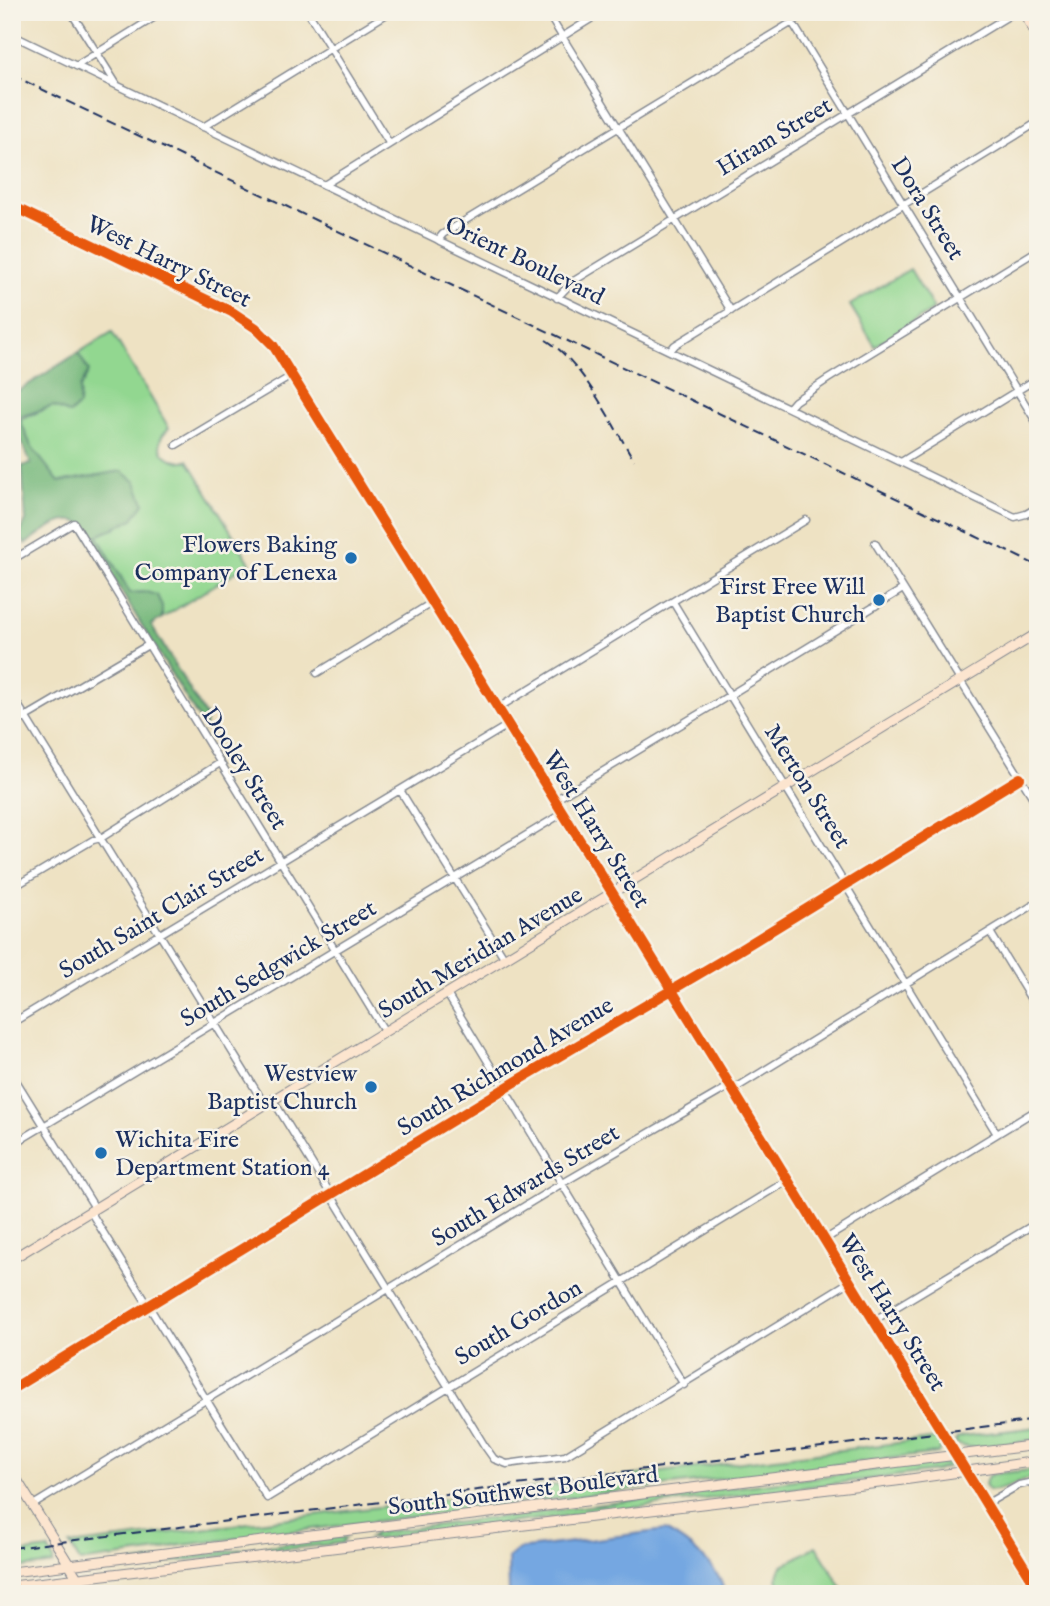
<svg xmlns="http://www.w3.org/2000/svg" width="1050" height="1606" viewBox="0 0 1050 1606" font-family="'IM FELL English',serif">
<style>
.green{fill:#92d790;stroke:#568377;stroke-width:2}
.forest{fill:#75b87a;stroke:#48746c;stroke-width:2}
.water{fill:#75a7e1;stroke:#486ba0;stroke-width:2}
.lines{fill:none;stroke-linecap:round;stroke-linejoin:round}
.street-casing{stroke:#848890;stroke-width:9}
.secondary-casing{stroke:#848890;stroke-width:11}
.highway-casing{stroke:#848890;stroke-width:13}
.street{stroke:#fff;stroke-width:6}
.secondary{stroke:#fce5cf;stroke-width:9}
.highway{stroke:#f7be88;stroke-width:10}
.rail{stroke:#1b2f5e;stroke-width:2;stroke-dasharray:10 5;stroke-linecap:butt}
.cycleway-casing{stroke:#f7f3e8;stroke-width:15}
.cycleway{stroke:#e8590c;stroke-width:10}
.poi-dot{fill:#1f6fb2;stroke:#f7f3e8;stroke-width:2.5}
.labels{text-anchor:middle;stroke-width:5;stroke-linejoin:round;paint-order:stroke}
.street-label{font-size:24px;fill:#1b2f5e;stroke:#f7f3e8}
.poi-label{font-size:24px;fill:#1b2f5e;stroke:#f7f3e8;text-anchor:end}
</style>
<rect width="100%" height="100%" fill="#f7f3e8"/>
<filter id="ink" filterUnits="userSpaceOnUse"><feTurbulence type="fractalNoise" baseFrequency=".0143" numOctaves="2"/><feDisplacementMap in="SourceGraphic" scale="14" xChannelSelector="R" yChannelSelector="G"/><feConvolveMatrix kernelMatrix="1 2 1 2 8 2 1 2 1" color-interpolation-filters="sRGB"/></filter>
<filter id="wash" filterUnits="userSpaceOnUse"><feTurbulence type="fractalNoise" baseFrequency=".00686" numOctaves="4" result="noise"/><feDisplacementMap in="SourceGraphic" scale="28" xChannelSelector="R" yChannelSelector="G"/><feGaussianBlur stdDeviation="1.57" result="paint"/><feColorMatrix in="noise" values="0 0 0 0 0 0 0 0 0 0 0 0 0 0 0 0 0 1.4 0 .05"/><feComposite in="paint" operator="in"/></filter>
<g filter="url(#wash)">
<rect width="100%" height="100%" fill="#eee2c3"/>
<path class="green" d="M910 269 934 309 875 346 850 305Z
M112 332 169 428C166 431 163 434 161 438 156 454 175 465 188 460L250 563 162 618V606L146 592 130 593 97 535 117 528 122 471 59 482 30 446 19 420 53 406 80 388 89 371 78 353Z
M1038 1427V1439C1019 1441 967 1455 955 1442L957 1438 963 1436Z
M938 1438 942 1446 938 1453 833 1465 175 1546 159 1551 80 1562 70 1545Z
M944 1463 948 1464 949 1467 936 1471 376 1539 369 1538 376 1533 896 1467Z
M1038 1469V1476C1022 1478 1001 1493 988 1490L985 1484 988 1476 994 1474Z
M340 1537 346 1538 341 1543 89 1571 92 1568Z
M816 1546 842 1588 832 1594H786L777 1580 781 1567Z
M48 1549 53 1559V1564L12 1569V1554Z"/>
<path class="forest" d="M78 353 89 371 80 388 79 405 70 414 53 406 19 417 31 446 59 482 122 471 136 482 144 503 133 519 97 536 130 593 146 592 157 595 162 606V618L151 625 206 717 205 729 79 522C59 516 41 534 25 544L19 535 26 521 22 466 31 464 14 424 12 425V395Z"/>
<path class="water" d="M665 1530C686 1541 723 1569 724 1594L509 1593 508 1558 519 1549Z"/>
</g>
<g filter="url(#ink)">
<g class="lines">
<g class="street-casing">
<path id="street" d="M71 12 117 85
M308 12 389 143
M547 12 731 311
M786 12 1038 425
M12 35 1015 517 1026 514 1038 507
M76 66 163 12
M203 127 390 12
M324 185 602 12
M12 206 232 312 256 328 273 345 613 894 873 1321 1038 1222
M438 240 443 234 809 12
M557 298 572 282 1015 12
M670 351 675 345 1038 122
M789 408 795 401 828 379 1038 250
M176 445 293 375
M901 462 1038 378
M875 543 1038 806
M12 560 74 523 385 1032
M673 602 997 1134
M317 673 433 602
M12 695 265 1105
M498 708 806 520
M12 725 148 645
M400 790 505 959
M555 800 712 706 903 589
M12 888 93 840 101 838 220 763
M990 932 1032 1001
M447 994 684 1385
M12 1023 508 725
M12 1074 95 1208
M273 1100 484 1445 494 1459 507 1464 565 1456 849 1282
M12 1145 563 813
M90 1211 267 1498 788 1180
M824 1240 1038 1109
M12 1389 517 1081 738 951 1020 778
M986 1504 1019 1485 1038 1481
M33 1505 561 1184 730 1086H739L1038 902
M78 1579 87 1594"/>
</g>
<g class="secondary-casing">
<path id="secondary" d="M1023 12 1038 37
M12 1259 1038 633
M873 1321 1038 1589
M12 1472 78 1579
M12 1572 1038 1445
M12 1586 896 1481 1038 1461"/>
</g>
<g class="highway-casing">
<path id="highway" d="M12 1586 13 1585"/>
</g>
<use href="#street" class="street"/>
<use href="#secondary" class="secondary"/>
<use href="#highway" class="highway"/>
<path class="rail" d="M12 75 1038 566
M546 340C583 362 611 423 634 460
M12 1548 1038 1420"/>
<g class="cycleway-casing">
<path id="cycleway" d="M12 206 232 312 256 328 273 345 613 894 1038 1589
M12 1389 517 1081 738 951 1020 778"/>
</g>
<use href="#cycleway" class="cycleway"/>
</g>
</g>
<g class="poi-dot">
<circle cx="351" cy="558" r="7"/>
<circle cx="879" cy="600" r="7"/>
<circle cx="371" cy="1087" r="7"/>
<circle cx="101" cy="1153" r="7"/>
</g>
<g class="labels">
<g class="street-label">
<text transform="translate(774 136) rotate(-31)" y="8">Hiram Street</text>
<text transform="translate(928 208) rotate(58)" y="8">Dora Street</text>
<text transform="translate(525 260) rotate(26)" y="8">Orient Boulevard</text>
<text transform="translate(169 261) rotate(26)" y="8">West Harry Street</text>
<text transform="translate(245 768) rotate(58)" y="8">Dooley Street</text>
<text transform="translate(808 786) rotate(58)" y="8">Merton Street</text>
<text transform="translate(597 829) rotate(58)" y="8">West Harry Street</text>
<text transform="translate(161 912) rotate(-31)" y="8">South Saint Clair Street</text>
<text transform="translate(480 952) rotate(-31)" y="8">South Meridian Avenue</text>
<text transform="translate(278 963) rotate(-31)" y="8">South Sedgwick Street</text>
<text transform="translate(505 1066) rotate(-31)" y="8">South Richmond Avenue</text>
<text transform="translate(525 1185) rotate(-31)" y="8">South Edwards Street</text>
<text transform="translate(893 1312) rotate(58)" y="8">West Harry Street</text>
<text transform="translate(518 1322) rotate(-31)" y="8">South Gordon</text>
<text transform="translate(523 1490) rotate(-7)" y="8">South Southwest Boulevard</text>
</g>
<g class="poi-label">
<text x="337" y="552">Flowers Baking<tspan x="337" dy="28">Company of Lenexa</tspan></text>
<text x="865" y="594">First Free Will<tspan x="865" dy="28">Baptist Church</tspan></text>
<text x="357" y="1081">Westview<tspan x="357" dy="28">Baptist Church</tspan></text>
<text x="115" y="1147" text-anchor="start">Wichita Fire<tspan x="115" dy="28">Department Station 4</tspan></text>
</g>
</g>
<rect width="1050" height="1606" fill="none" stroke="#f7f3e8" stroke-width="42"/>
</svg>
